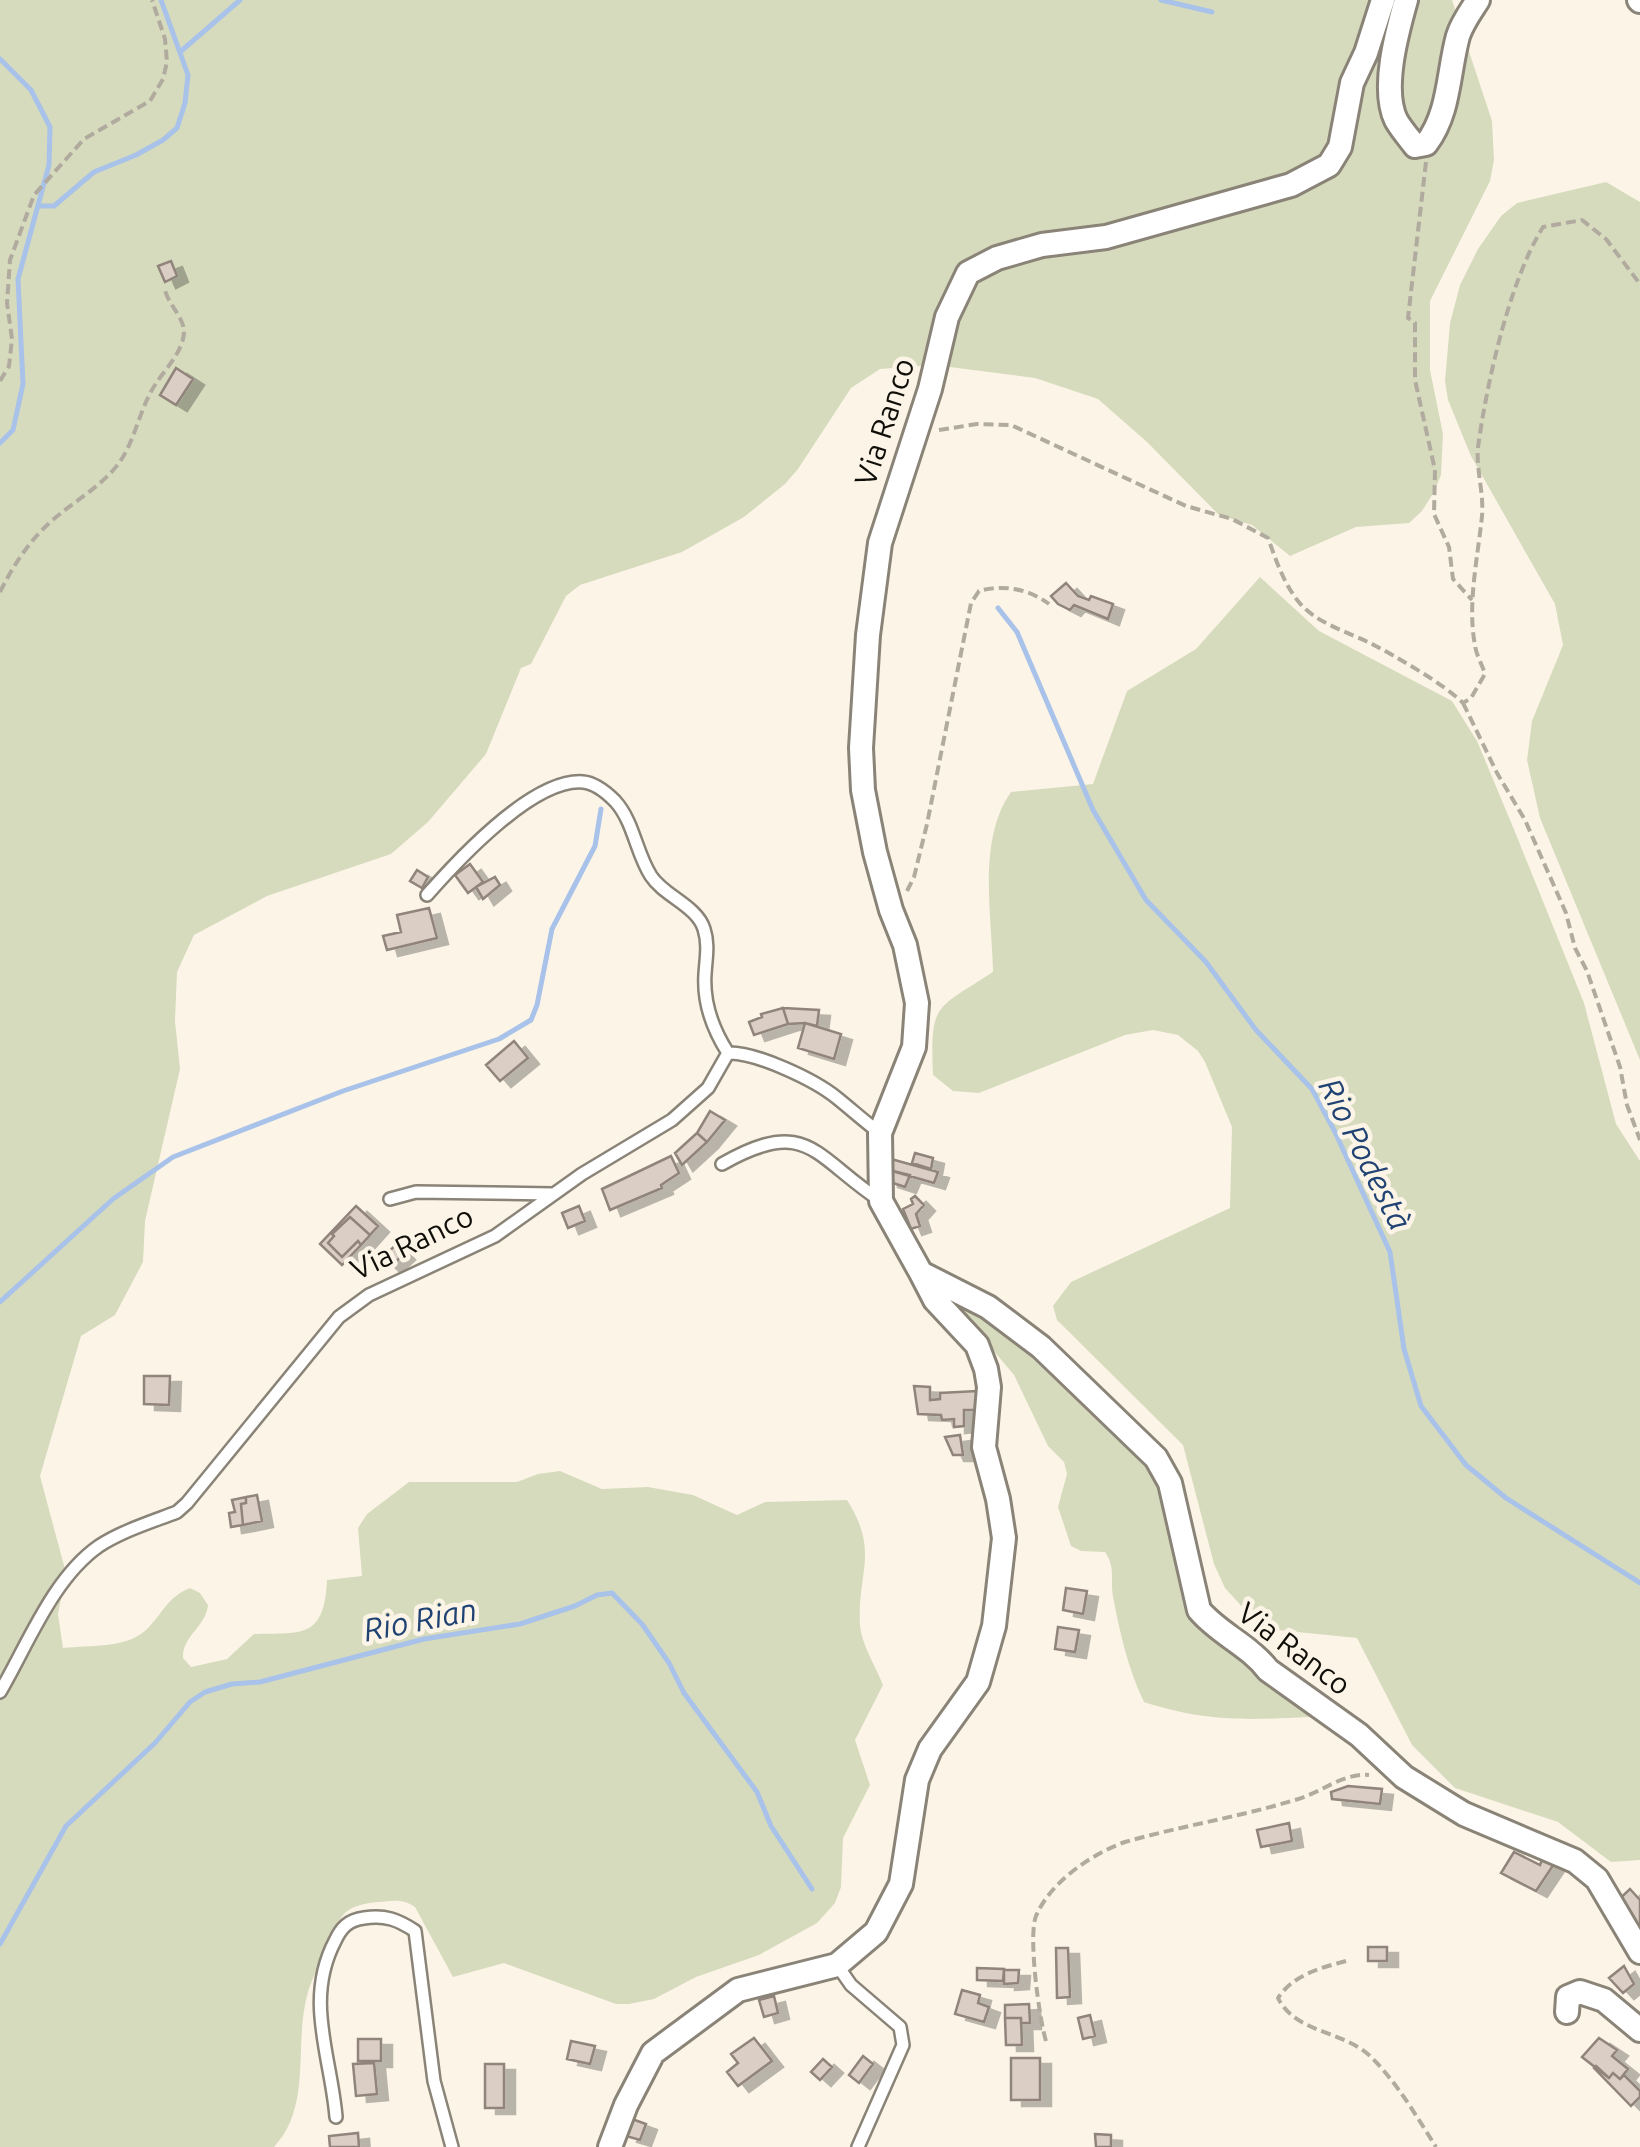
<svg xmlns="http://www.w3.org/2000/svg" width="1640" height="2147" viewBox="0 0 1640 2147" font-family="Ubuntu,sans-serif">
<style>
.green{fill:#d7dbbd}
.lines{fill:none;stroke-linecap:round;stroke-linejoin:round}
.stream{stroke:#a8c2e9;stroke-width:5}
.building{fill:#dbcec4;stroke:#90847b;stroke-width:2.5;filter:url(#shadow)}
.lane-casing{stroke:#8a8377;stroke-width:16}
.street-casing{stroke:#8a8377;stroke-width:28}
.path{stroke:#b0aa9f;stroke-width:4;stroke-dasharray:10 5;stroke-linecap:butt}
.lane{stroke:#fff;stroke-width:11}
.street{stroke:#fff;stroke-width:22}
.labels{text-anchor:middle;stroke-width:9;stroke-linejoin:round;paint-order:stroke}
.street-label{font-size:30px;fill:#100e09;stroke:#fcf5e7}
.water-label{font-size:32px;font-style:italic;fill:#214373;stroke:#fcf5e7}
</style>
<defs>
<filter id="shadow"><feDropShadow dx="11" dy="6" stdDeviation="0" flood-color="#0004"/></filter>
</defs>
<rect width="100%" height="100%" fill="#fcf5e7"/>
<path class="green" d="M0 0H1452L1492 121 1494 160 1490 181 1430 301V370L1443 434 1441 475 1434 492 1422 511 1409 523 1356 527 1290 556 1252 525 1219 515 1147 442 1098 399 1035 378 934 365 880 369 851 388 798 469 785 484 744 517 682 552 580 585 566 596 531 664 521 668 486 754 428 822 391 854 267 896 194 935 177 972 175 1021 180 1069 145 1221 143 1262 115 1315 81 1336 40 1476 66 1573 58 1614 63 1648C90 1645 130 1649 149 1627 164 1611 168 1597 190 1588L200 1593 208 1605C206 1627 182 1636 183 1658L191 1667 227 1659 254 1634C304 1633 324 1638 327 1580L362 1576 358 1528 367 1514 409 1482H517L538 1474 560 1471 602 1489 648 1487 693 1495 737 1515 765 1502 847 1500C880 1552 857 1572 860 1625 861 1643 876 1667 883 1685L855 1740 870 1785 843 1838 841 1887 835 1903 817 1923 759 1955 696 1977 654 1999 629 2004H616L504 1963 453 1977 415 1907C402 1898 393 1901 378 1902 340 1906 341 1916 327 1949 321 1963 312 1977 308 1992 293 2043 313 2106 274 2147H0Z
M1606 182 1640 202V1060L1540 818 1527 760 1532 721 1563 645 1555 604 1471 456 1448 400 1445 381 1450 323 1460 285 1478 249 1501 216 1517 203Z
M1260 577 1319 631 1452 701 1477 741 1513 827 1584 1003 1616 1124 1640 1161V1860L1611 1862 1558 1822 1455 1788 1412 1745 1357 1638 1267 1629 1256 1622 1225 1588 1214 1564 1183 1445 1057 1320 1053 1306 1071 1282 1230 1208 1232 1127 1205 1062 1198 1051 1178 1035 1153 1030 1125 1035 979 1093 953 1091 933 1075C930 1002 935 1010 993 972 992 916 977 840 1011 792L1093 784 1127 691 1196 649Z
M945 1293 1004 1325 1136 1446 1160 1480 1193 1610 1310 1717C1246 1720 1206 1722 1144 1702 1128 1669 1120 1633 1113 1597 1110 1579 1116 1568 1105 1552L1081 1551 1071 1546 1058 1507 1067 1474 1064 1462 1048 1446 1014 1375Z"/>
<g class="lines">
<path class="stream" d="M1161 0 1212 12
M180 52 240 0
M0 59 31 90 50 127 49 165 18 279 23 384 13 430 0 443
M39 206H54L94 172 136 155 163 140 177 128 185 103 188 75 161 0
M998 608 1017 632 1093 810 1146 900 1206 962 1256 1030 1312 1089 1335 1132 1390 1252 1404 1349 1421 1406 1466 1465 1506 1498 1640 1583
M0 1302 113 1199 173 1157 343 1091 499 1039 531 1020 537 1005 552 929 595 846 601 809
M0 1944 66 1826 155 1743 190 1702 205 1692 232 1684 260 1682 424 1639 520 1624 575 1606 597 1595 612 1593 642 1624 669 1663 684 1693 757 1792 771 1826 812 1889"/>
</g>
<path class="building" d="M171 261 177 276 165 282 158 266Z
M176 368 193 379 176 405 160 395Z
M1066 583 1078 596 1089 600 1091 596 1113 604 1108 619 1074 605 1070 610 1058 604 1051 596Z
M470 864 483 882 468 893 455 875Z
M417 870 428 877 422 888 410 881Z
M495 877 500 885 483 899 476 887Z
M429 908 437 938 387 950 383 936 401 932 397 915Z
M783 1008 819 1010 817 1026 805 1023 788 1024Z
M783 1008 788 1024 754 1035 749 1022 762 1017 761 1014Z
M805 1023 841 1034 834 1059 798 1048Z
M514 1041 528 1058 500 1081 486 1065Z
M710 1111 725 1120 707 1142 697 1133Z
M697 1133 707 1142 682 1165 675 1153Z
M915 1153 933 1158 931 1169 912 1163Z
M671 1156 679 1173 661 1185 662 1188 610 1210 602 1189Z
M884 1157 938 1172 934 1183 885 1169Z
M885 1169 910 1175 905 1187 887 1181Z
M915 1196 924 1205 916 1214 920 1226 911 1229 903 1209 913 1204 911 1199Z
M356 1206 378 1226 370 1235 350 1217 332 1234 334 1236 328 1243 342 1257 358 1241 361 1245 342 1265 320 1244Z
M579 1206 585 1221 568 1228 562 1213Z
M350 1217 370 1235 361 1245 358 1241 342 1257 328 1243 334 1236 332 1234Z
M396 1245 404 1254 390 1267 381 1258Z
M144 1376H170L169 1405 144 1404Z
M914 1386 930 1387V1400L940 1399V1393L977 1391V1410H964V1426L954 1427V1419L942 1420 941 1415 918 1414Z
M960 1435 963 1455H953L945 1437Z
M257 1495 262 1521 243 1525 241 1504 246 1503V1497Z
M246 1497V1503L241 1504 243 1525 231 1527 229 1513 235 1512 232 1500Z
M1066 1588 1087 1591 1083 1614 1063 1610Z
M1058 1627 1079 1630 1075 1652 1055 1649Z
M1348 1786 1382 1789 1380 1804 1332 1799 1331 1792Z
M1289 1823 1292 1841 1261 1847 1257 1830Z
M1514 1852 1540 1865 1542 1860 1554 1864 1536 1891 1501 1873Z
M1630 1889 1640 1900V1925L1635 1928 1615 1903Z
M1368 1947H1387V1961H1368Z
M1056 1948H1068L1070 1997 1057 1998Z
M1624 1966 1634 1984 1623 1993 1609 1978Z
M977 1968 1004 1969 1003 1981 977 1980Z
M1004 1970H1019L1018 1983 1004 1984Z
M962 1990 980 1995 978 2003 989 2007 984 2022 955 2014Z
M774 1996 778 2013 764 2017 759 2000Z
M1029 2004 1030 2023H1021V2018H1005V2005Z
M1090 2015 1095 2036 1083 2039 1078 2018Z
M1005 2018H1021L1022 2045H1006Z
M754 2038 772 2061 738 2086 727 2072 738 2063 731 2054Z
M1599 2038 1617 2050 1612 2056 1628 2069 1620 2079 1613 2073 1609 2078 1582 2057Z
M358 2039H381V2061H358Z
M571 2041 595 2046 590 2064 567 2059Z
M863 2056 873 2064 859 2083 849 2075Z
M1011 2058H1040V2100H1011Z
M823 2059 832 2067 820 2080 811 2072Z
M374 2063 377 2094 356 2096 353 2064Z
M485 2064H504V2108H485Z
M1596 2066 1609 2078 1613 2073 1620 2079 1624 2075 1640 2091V2097L1631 2106 1594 2068Z
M632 2119 646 2124 640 2140 626 2136Z
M358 2133 359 2147H330L329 2136Z
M1095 2134 1111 2135V2147H1096Z"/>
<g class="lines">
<g class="lane-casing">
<path id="lane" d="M427 895C457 861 533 778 583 782 595 783 607 793 615 801 634 822 636 853 651 876 664 896 697 906 704 929 709 944 706 958 705 974 703 1003 712 1028 728 1053
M722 1164C808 1115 814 1157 881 1201
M390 1199 416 1192 553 1194
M0 1692C28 1644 53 1578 99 1546 122 1531 151 1522 177 1512L187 1503 339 1317 369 1295 495 1236 582 1174 672 1120 708 1088 728 1053C756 1052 815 1080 837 1098 852 1110 865 1122 880 1133
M837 1965 851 1985 900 2027 903 2045 858 2147
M336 2117C331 2056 304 2000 335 1941 341 1928 348 1920 364 1918 385 1915 397 1919 415 1931L434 2081 452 2147"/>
</g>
<g class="street-casing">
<path id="street" d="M1383 0 1366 53 1352 83 1340 147 1329 165 1291 185 1106 237 1042 245 997 258 968 273 947 317 930 389 880 543 868 635 861 748 863 790 875 852 891 910 905 945 917 1003 914 1047 880 1133 881 1201 921 1273 988 1307 1041 1347 1156 1458 1170 1483 1199 1610C1219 1634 1249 1645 1268 1670L1359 1735 1404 1777 1464 1814 1575 1861 1597 1879 1640 1952
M1406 0C1397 32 1381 89 1396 120 1401 129 1409 138 1415 146L1426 144C1450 113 1448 72 1458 36 1462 23 1471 11 1478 0
M1639 0 1640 1
M1567 2012 1568 1997 1580 1992 1604 2000 1640 2030
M610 2147 626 2105 653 2053 738 1990 837 1965 876 1932 901 1884 917 1780 930 1749 978 1682 994 1626 1004 1538 998 1499 984 1447 989 1387 986 1369 977 1345 935 1300 921 1273"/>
</g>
<path class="path" d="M1426 162 1408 318 1415 323V380L1435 470 1434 514 1449 547 1453 579 1472 600
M0 381 9 366 12 339 7 303 10 260 34 195 84 139 150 101 163 79 167 62 165 39 152 0
M939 430 977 424 1011 425 1186 506 1232 519 1268 538C1276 560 1283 582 1298 601 1315 623 1348 632 1372 644 1397 657 1444 684 1463 703L1471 698 1485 674C1482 664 1476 655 1475 645 1467 605 1478 556 1482 516 1484 493 1476 470 1478 447 1487 382 1509 282 1543 227L1582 220 1606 239 1640 284
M0 592C14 564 31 538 55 518 75 501 98 488 115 468 135 445 138 411 155 385 165 369 184 351 184 331 183 316 168 304 165 290
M1463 703 1497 773 1525 820 1566 913 1575 948 1587 971 1620 1067 1627 1105 1640 1140
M907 891 914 877 927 824 971 603 979 591C1003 584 1029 589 1049 604
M1346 1961C1320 1968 1293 1975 1278 1998 1295 2033 1344 2031 1370 2056 1396 2081 1417 2117 1436 2147
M1046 2041C1039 2018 1028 1936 1036 1916 1051 1881 1092 1854 1125 1842 1181 1826 1239 1817 1295 1800 1321 1793 1342 1773 1369 1775"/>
<use href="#lane" class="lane"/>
<use href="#street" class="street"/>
</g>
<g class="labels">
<g class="street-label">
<text transform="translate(885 422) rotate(-72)" y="10">Via Ranco</text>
<text transform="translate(412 1243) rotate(-26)" y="10">Via Ranco</text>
<text transform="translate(1294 1649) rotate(37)" y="10">Via Ranco</text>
</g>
<g class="water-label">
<text transform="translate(1365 1154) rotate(63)" y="11">Rio Podestà</text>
<text transform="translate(420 1620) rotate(-11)" y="11">Rio Rian</text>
</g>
</g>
</svg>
